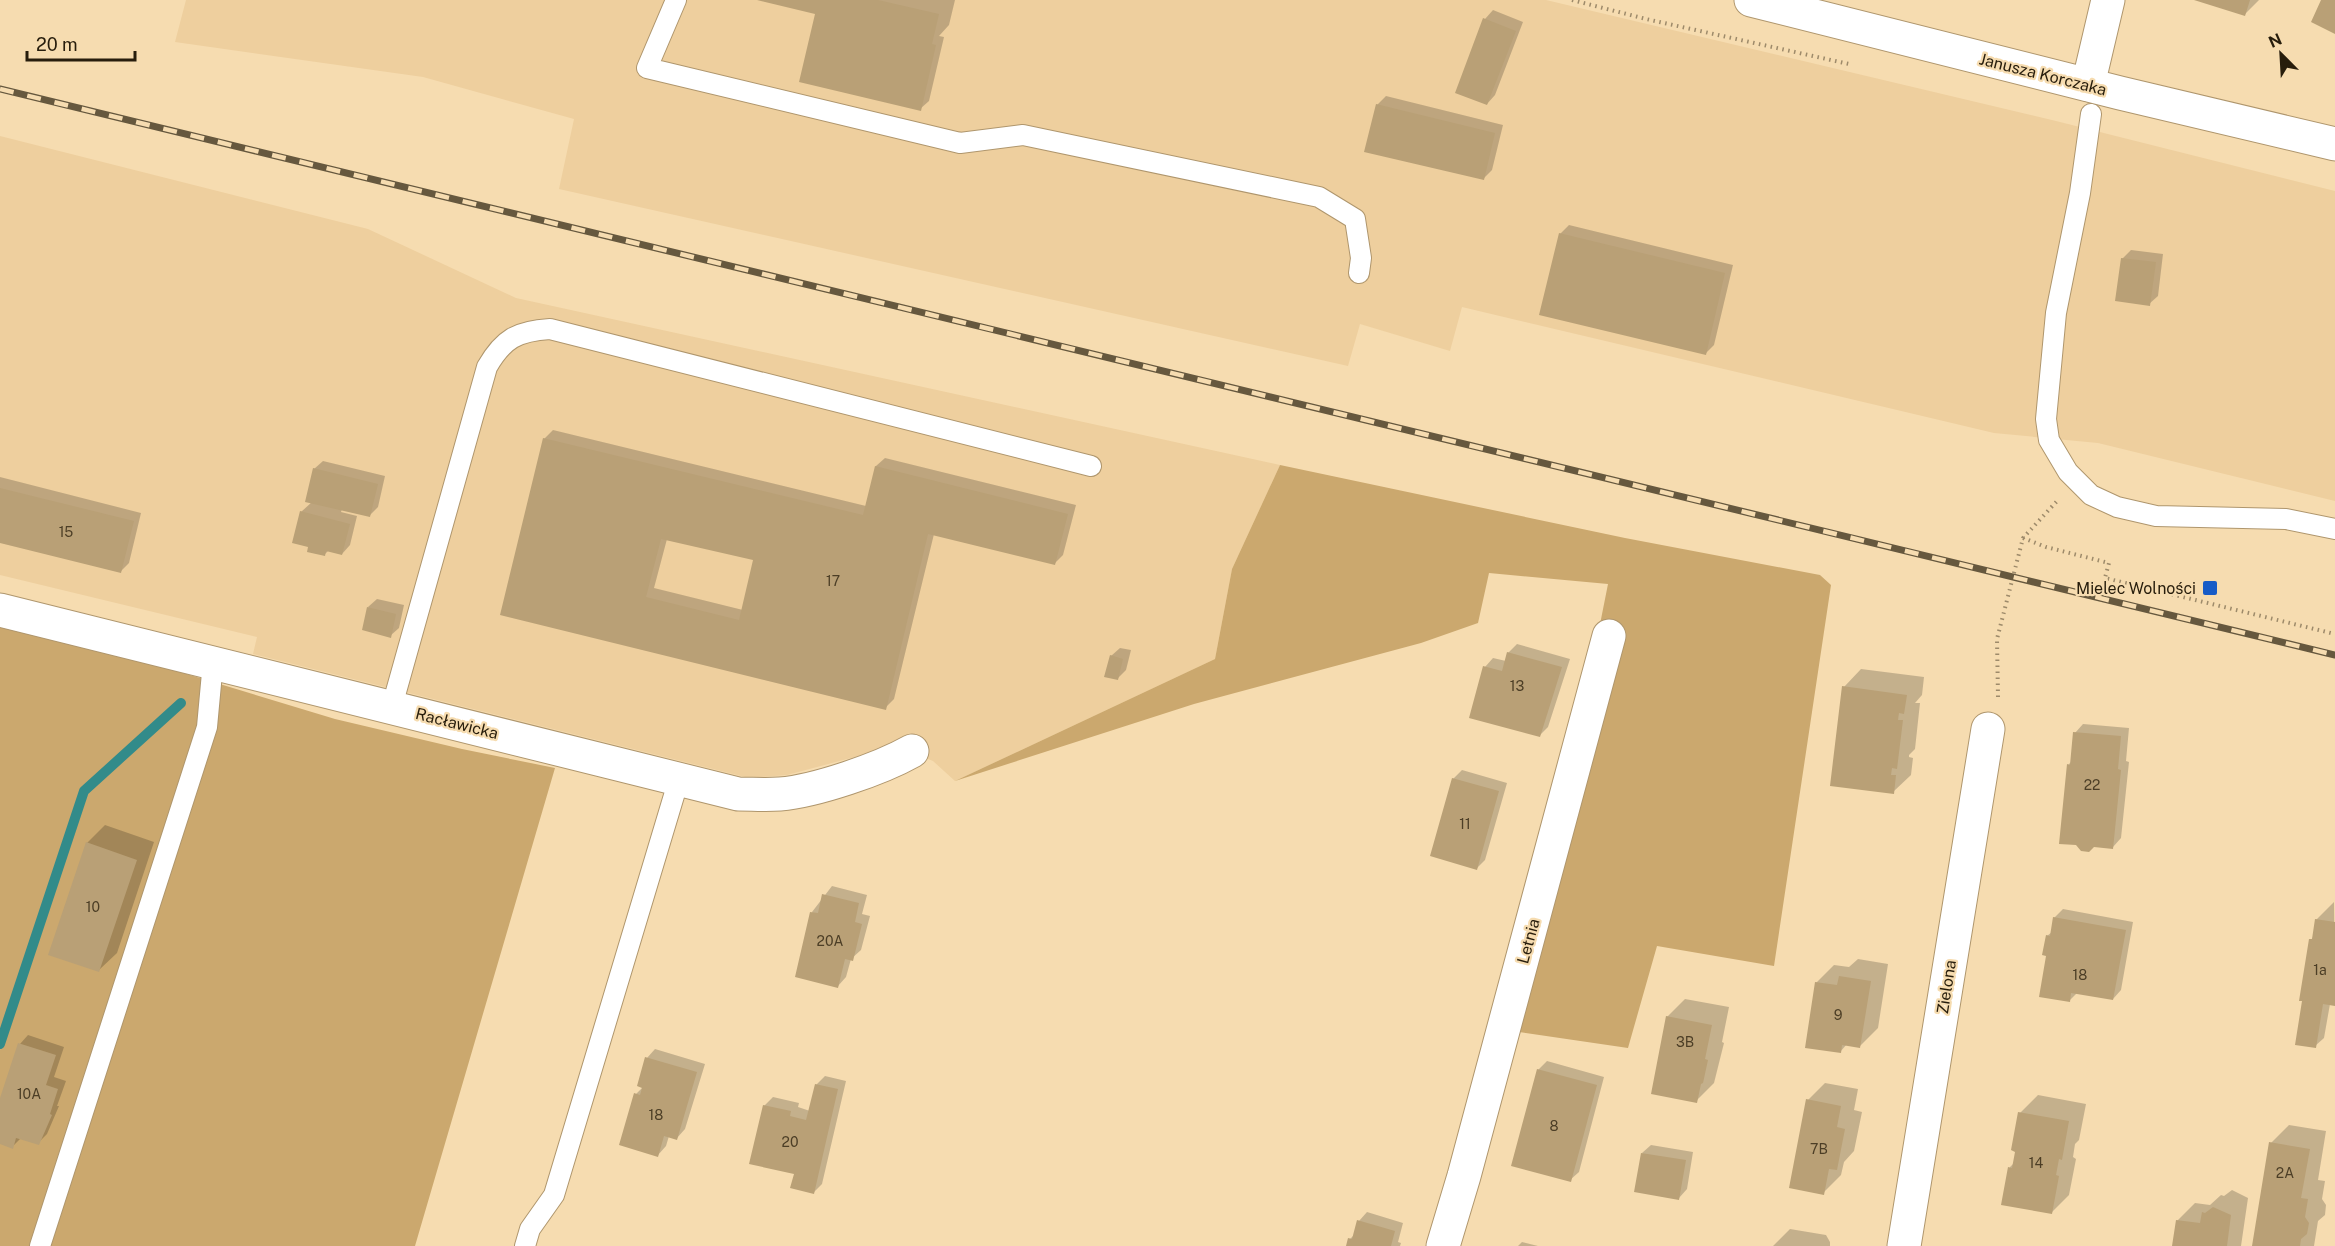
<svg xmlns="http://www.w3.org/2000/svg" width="2335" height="1246" viewBox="0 0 2335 1246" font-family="'Public Sans',sans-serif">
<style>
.built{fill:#eecf9e}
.green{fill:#cba86e}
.shadow{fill:#0003;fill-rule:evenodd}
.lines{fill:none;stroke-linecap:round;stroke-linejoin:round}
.stream{stroke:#328b8a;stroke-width:10}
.building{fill:#b9a076;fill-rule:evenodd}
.service-casing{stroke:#af966d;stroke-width:22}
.minor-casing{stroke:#af966d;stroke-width:35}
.path{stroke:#9d8a6a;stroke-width:4;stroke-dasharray:1.5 4.5;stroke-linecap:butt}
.service{stroke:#fff;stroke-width:20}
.minor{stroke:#fff;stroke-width:33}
.rail-casing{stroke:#66583e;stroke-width:7}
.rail{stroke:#f6dcb0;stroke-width:4.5;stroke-dasharray:14;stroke-linecap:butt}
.poi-dot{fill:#175cc7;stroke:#f6dcb0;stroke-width:2}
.labels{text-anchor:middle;stroke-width:4.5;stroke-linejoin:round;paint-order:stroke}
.number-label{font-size:14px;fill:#4c3e26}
.street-label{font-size:16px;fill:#271d0c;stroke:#f6dcb0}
.poi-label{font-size:16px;fill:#271d0c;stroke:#f6dcb0;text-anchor:end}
</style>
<rect width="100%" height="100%" fill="#f6dcb0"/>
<path class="built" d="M186 0H1546L2056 121 2335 191V501L2098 443 1994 433 1462 307 1450 351 1360 324 1348 366 559 189 574 119 423 77 175 42Z
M0 136 368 229 516 298 1280 465 1232 569 1215 659 955 781 933 761 896 746 787 775 749 778 253 654 257 637 0 575Z"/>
<path class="green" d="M1280 465 1625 538 1820 575 1831 585 1774 966 1657 946 1628 1048 1519 1032 1608 584 1489 573 1478 623 1421 643 1194 704 955 781 1215 659 1232 569Z
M0 625 167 668 335 719 462 749 555 768 415 1246H0Z"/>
<path class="shadow" d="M760 0H955L949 25 939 36 944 37 929 101 920 109 816 13Z
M2199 0H2259L2245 14Z
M1493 10 1523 22 1495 95 1487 104 1485 19Z
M1386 96 1503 125 1492 170 1483 179 1377 105Z
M1569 225 1733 265 1714 345 1706 353 1560 234Z
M2131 250 2163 254 2158 296 2149 304 2122 259Z
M553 430 866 506 876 466 885 458 1076 505 1063 555 1055 563 934 534 894 699 885 708 502 614 544 439ZM667 539 755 559 743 610 654 588Z
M323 461 385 476 378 507 370 515 342 509 341 512 357 516 350 545 342 554 329 550 325 554 310 546 301 512 312 502 314 469Z
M0 477 141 513 129 563 120 572 0 541Z
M377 599 404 605 399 628 390 636 368 607Z
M1517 644 1570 659 1548 727 1540 735 1485 667 1493 658 1506 661 1508 653Z
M1120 648 1131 650 1126 670 1117 679 1111 656Z
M1861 669 1924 677 1922 695 1915 703H1920L1915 749 1909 755V757L1913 758 1911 775 1893 792 1844 687Z
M2083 724 2129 728 2126 761 2129 762 2121 838 2113 847 2068 765 2072 761 2075 733Z
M1462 770 1507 783 1485 860 1477 868 1453 779Z
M105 825 154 842 117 953 99 970 87 843Z
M832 886 867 895 862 914 870 916 861 950 851 959 846 977 838 986 812 912Z
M2334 902 2335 1005 2330 1004 2324 1038 2315 1046 2311 940 2314 936 2316 920Z
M2063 909 2133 922 2121 990 2113 999 2078 992 2070 1000 2048 955 2047 936 2052 932 2054 918Z
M1858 959 1888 964 1878 1028 1860 1046 1847 1044 1840 1052 1816 983 1834 965 1849 967Z
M1685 999 1729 1007 1722 1042 1724 1043 1714 1083 1696 1101 1667 1017Z
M28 1035 64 1047 54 1077 66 1081 57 1106H59L47 1134 38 1143 21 1138 12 1147 0 1143V1103L20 1044Z
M655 1049 705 1064 685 1129 677 1138 669 1136 666 1146 658 1155 636 1094 643 1087 647 1058Z
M1547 1061 1604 1077 1579 1172 1570 1180 1538 1070Z
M825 1076 846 1081 822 1184 813 1193 795 1173 764 1106 773 1097 799 1103 798 1107 810 1111 816 1085Z
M1825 1083 1858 1089 1854 1110 1862 1112 1854 1151 1844 1162 1841 1175 1823 1193 1808 1100Z
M2038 1095 2086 1104 2079 1140 2075 1144 2073 1157 2076 1159 2069 1195 2051 1213 2003 1204 2010 1167 2015 1162 2020 1113Z
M2289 1125 2326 1131 2318 1180 2325 1181 2322 1199 2326 1205 2325 1215 2318 1221 2314 1246H2254L2271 1143Z
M1651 1145 1693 1152 1687 1189 1679 1198 1642 1153Z
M2232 1190 2248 1198 2241 1246H2174L2177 1221 2195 1203 2210 1205 2221 1195 2224 1196Z
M1367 1212 1403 1223 1398 1242 1401 1243 1400 1246H1348L1350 1239 1355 1234 1359 1221Z
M1790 1229 1826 1235 1830 1242V1246H1773Z
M1522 1242 1538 1246H1518Z"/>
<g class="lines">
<path class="stream" d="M0 1044 84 791 181 703"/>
</g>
<path class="building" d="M757 0H878L939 14 932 44 936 45 921 111 799 82 815 14Z
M2194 0H2250L2245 16Z
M2321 0H2335V34L2311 22Z
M1483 18 1516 31 1487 105 1455 93Z
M1376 104 1495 133 1484 180 1364 152Z
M1559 233 1725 273 1706 355 1539 315Z
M2121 258 2156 262 2150 306 2115 301Z
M543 438 863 515 875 466 1068 514 1055 565 928 534 886 710 500 615ZM661 539 753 560 739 620 646 597Z
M313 468 378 484 370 517 305 502Z
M0 488 134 521 121 573 0 543Z
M300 511 350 524 342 555 326 551 325 556 307 552 308 547 292 543Z
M367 607 396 614 391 638 362 630Z
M1507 652 1562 667 1540 737 1469 718 1483 666 1502 671Z
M1110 655 1123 659 1118 680 1104 677Z
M1842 686 1907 695 1904 714 1899 713 1898 720H1903L1897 769 1892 768 1891 775H1896L1894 794 1830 786Z
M2073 732 2121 736 2118 769 2121 770 2113 849 2094 847 2089 852 2081 851 2076 845 2059 844 2067 764 2070 765Z
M1452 778 1499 791 1477 870 1430 856Z
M86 842 137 860 99 972 48 955Z
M822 894 859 903 855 922 862 924 853 961 845 959 838 988 795 977 810 912 818 913Z
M2053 917 2126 930 2113 1000 2071 993 2070 1002 2039 997 2046 956 2042 955 2046 935 2050 936Z
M2315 919 2335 922V1006L2323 1004 2316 1048 2295 1045 2302 1001H2299L2309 939H2312Z
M1839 976 1871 981 1860 1048 1842 1045 1841 1053 1805 1048 1815 982 1837 985Z
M1666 1016 1712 1025 1705 1059 1708 1060 1703 1083 1701 1084 1697 1103 1651 1094Z
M18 1043 56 1055 46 1085 58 1089 50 1114 52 1115 39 1145 16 1138 13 1149 0 1144V1098Z
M645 1057 697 1072 677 1140 664 1136 658 1157 619 1145 634 1093 640 1095 642 1088 637 1086Z
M1537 1069 1597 1085 1571 1182 1511 1166Z
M815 1084 838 1089 814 1194 790 1188 794 1174 749 1164 763 1105 791 1111 790 1116 806 1120Z
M1806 1099 1841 1106 1837 1127 1845 1129 1837 1170 1829 1169 1824 1195 1789 1188Z
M2018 1112 2069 1121 2062 1160 2059 1159 2056 1175 2059 1176 2052 1214 2001 1205 2008 1167 2012 1168 2015 1152 2011 1150Z
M2269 1142 2310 1149 2301 1198 2308 1199 2305 1217 2309 1223 2307 1234 2301 1239 2300 1246H2252Z
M1641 1153 1686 1160 1679 1200 1634 1192Z
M2213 1207 2231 1215 2227 1246H2172L2176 1220 2200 1223 2202 1212 2205 1213Z
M1357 1220 1395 1231 1391 1246H1346L1348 1238 1352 1239Z"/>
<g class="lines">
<g class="service-casing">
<path id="service" d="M676 0 647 68 960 143 1023 135 1319 197 1355 219 1361 258 1359 273
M2091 114 2080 193 2056 313 2046 419 2049 440 2068 472 2091 495 2117 507 2156 516 2286 519 2335 529
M392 706 487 367C503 339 517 331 550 329L1091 466
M40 1246 207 727 213 662
M525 1246 530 1229 554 1195 679 779"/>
</g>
<g class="minor-casing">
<path id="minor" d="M1751 0 2120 93 2335 144
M2088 85 2108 0
M0 610 738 794C752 794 766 795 780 794 816 791 880 769 912 751
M1443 1246 1464 1176 1609 636
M1904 1246 1988 729"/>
</g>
<path class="path" d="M1572 0 1646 19 1849 64
M2023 538 2046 547 2109 563 2105 578 2335 634
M1998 697 1997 639 2023 538 2058 500"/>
<use href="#service" class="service"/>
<use href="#minor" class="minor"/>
<g class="rail-casing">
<path id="rail" d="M0 89 2335 655"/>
</g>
<use href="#rail" class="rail"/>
</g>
<rect class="poi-dot" x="2202" y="580" width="16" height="16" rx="3"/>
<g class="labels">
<g class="number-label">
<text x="66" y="537">15</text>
<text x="833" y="586">17</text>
<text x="1517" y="691">13</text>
<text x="2092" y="790">22</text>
<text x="1465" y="829">11</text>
<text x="93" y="912">10</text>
<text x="830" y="946">20A</text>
<text x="2320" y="975">1a</text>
<text x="2080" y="980">18</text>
<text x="1838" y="1020">9</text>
<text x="1685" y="1047">3B</text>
<text x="29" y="1099">10A</text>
<text x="656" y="1120">18</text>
<text x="1554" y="1131">8</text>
<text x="790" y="1147">20</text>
<text x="1819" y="1154">7B</text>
<text x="2036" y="1168">14</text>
<text x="2285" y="1178">2A</text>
</g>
<g class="street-label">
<text transform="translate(2043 74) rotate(14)" y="6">Janusza Korczaka</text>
<text transform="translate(457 723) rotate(14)" y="6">Racławicka</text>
<text transform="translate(1528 941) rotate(-75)" y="6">Letnia</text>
<text transform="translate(1946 987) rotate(-81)" y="6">Zielona</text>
</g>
<g class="poi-label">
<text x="2196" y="594">Mielec Wolności</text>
</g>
</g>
<g transform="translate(2281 54) rotate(336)" stroke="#f6dcb0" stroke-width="4.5" paint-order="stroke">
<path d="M0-4.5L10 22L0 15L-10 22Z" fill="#271d0c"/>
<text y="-9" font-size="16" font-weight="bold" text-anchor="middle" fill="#271d0c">N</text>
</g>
<path d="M27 51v9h108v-9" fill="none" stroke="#271d0c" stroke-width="3"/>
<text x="36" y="51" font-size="18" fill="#271d0c" stroke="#f6dcb0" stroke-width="4.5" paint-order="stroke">20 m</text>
</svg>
